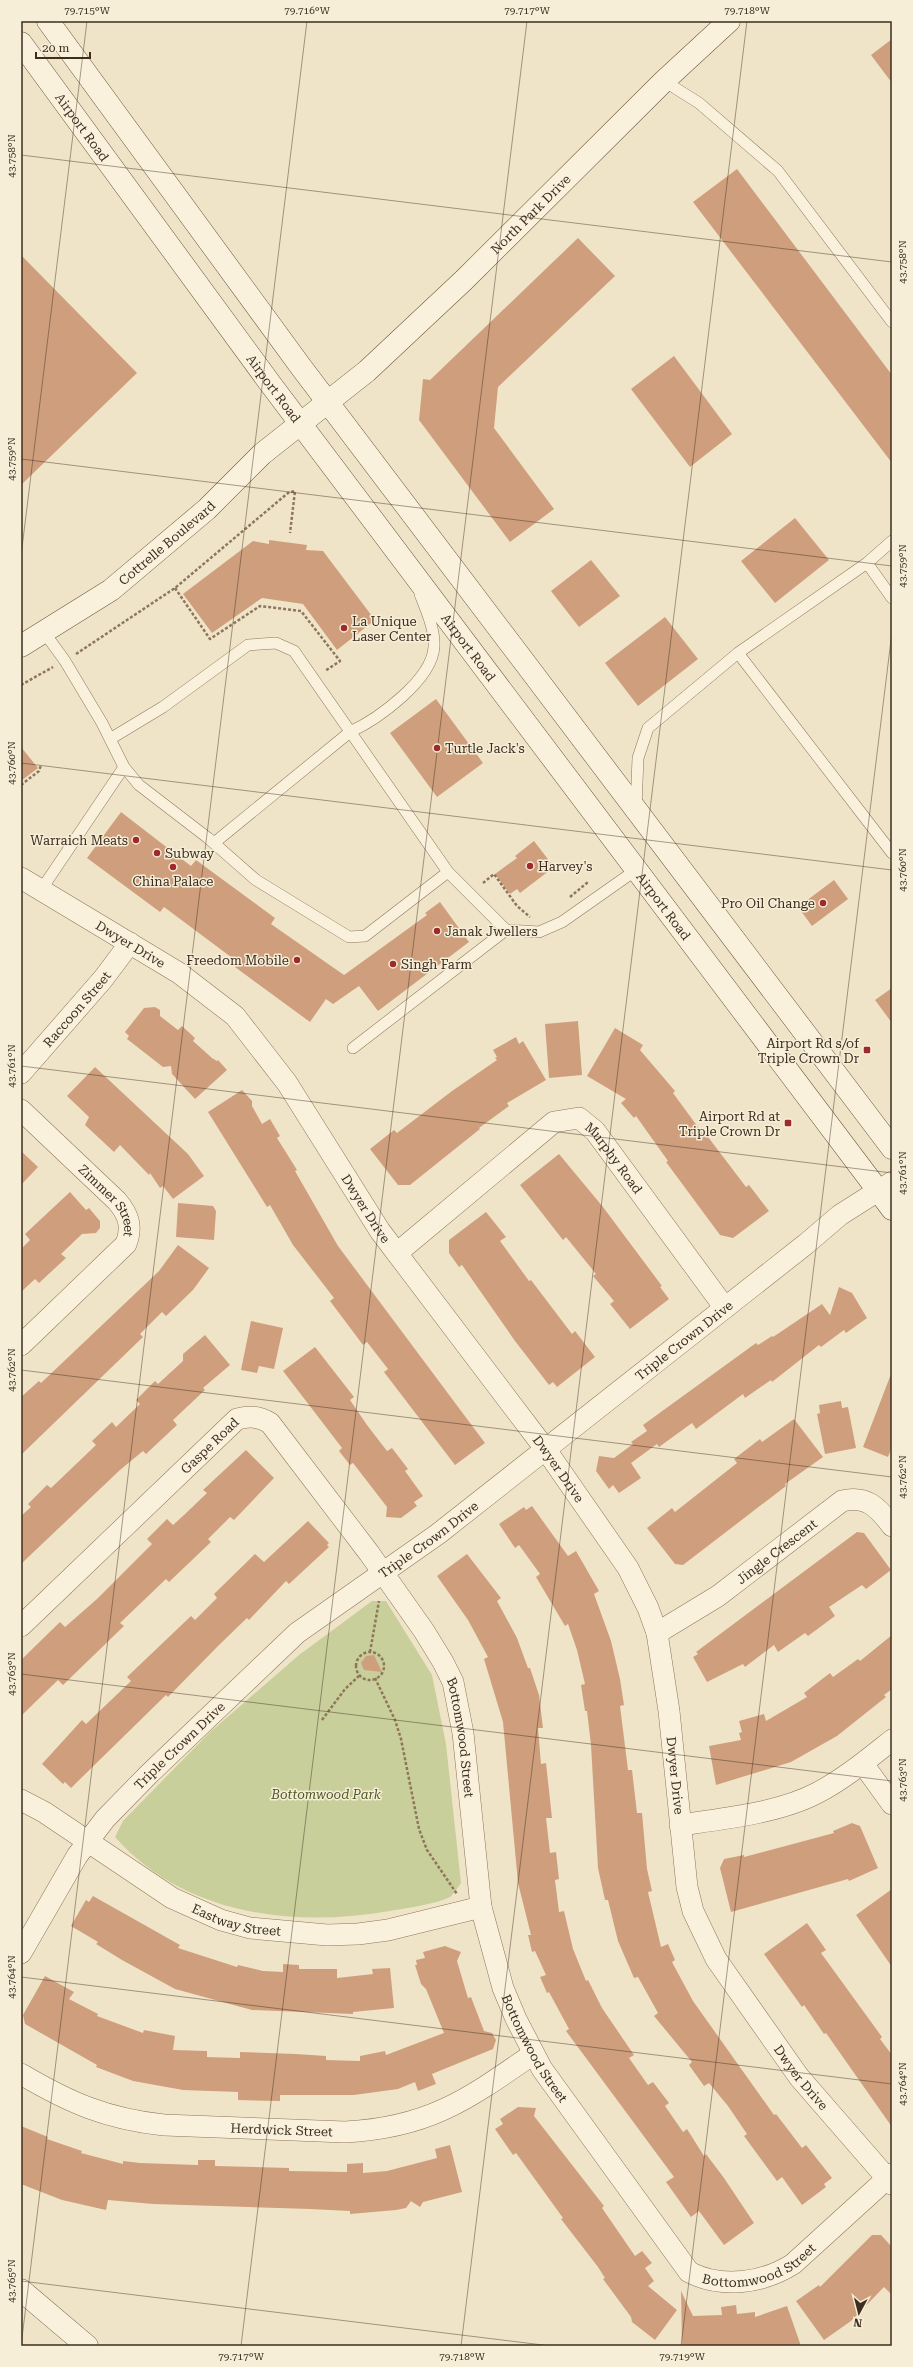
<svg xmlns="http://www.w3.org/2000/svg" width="913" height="2367" viewBox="0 0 913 2367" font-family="'Roboto Serif',serif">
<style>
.green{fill:#c9cf9b}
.building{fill:#cf9f7d}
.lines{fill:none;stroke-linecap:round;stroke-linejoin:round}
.lane-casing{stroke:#8d765c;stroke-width:12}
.street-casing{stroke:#8d765c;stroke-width:22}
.secondary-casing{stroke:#6f573f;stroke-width:23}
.path{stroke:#8d765c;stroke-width:2.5;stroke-dasharray:3 2;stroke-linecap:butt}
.lane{stroke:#faf1dc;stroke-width:11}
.street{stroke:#faf1dc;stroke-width:21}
.secondary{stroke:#faf1dc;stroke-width:22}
.ticks{fill:none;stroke:#3d2e20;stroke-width:1;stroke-opacity:0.45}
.poi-dot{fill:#9e2a2b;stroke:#f7eed8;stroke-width:1.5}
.labels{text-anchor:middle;stroke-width:3;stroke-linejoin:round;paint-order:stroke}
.street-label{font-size:13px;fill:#3d2e20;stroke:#f7eed8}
.poi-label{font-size:13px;fill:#3d2e20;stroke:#f7eed8;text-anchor:start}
.park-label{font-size:13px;font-style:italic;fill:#4d5a26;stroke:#f7eed8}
.neatline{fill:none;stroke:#3d2e20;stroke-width:1.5}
.ticks-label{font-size:10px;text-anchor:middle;fill:#3d2e20}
</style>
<rect width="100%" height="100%" fill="#f0e4c8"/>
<path class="green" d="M372 1601H386L432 1675 446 1744 461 1883C458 1887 454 1894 450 1897 440 1903 403 1909 390 1911 293 1928 184 1915 115 1837L123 1821 209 1733 299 1655Z"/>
<path class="building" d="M892 39V83L871 55Z
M737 169 892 375V463L693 202Z
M578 238 615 276 498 387 494 428 554 509 510 542 419 420 423 379 430 380Z
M21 255 137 373 21 485Z
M674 356 732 434 690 467 631 389Z
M795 518 829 560 775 603 741 561Z
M269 540 307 545 306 550 323 551 375 620 337 650 303 604 262 598 212 633 183 594 253 541 269 544Z
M591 560 620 596 579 627 551 591Z
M665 617 698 659 638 706 605 663Z
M436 699 483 763 437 797 390 733Z
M21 747 38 768 21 781Z
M121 812 191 866 196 860 275 918 271 924 344 975 427 915 425 913 440 902 469 942 378 1011 359 986 333 1004 326 999 310 1022 235 967 239 963 164 907 160 912 87 858Z
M534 841 554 867 520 893 517 889 510 894 495 874 517 858 515 856Z
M834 880 848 899 812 926 798 907Z
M892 988V1023L875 1000Z
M155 1007 160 1010V1016L178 1030 182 1026 195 1038 193 1041 212 1058 217 1061 218 1060 227 1070 195 1099 172 1074 171 1066 163 1067 127 1039 129 1036 125 1032 144 1008Z
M578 1021 582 1075 549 1078 545 1024Z
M615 1028 643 1045 640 1050 675 1091 673 1093 703 1134 705 1133 746 1187 749 1185 769 1211 733 1238 720 1235 666 1162 668 1161 636 1116 634 1118 621 1103 626 1099 587 1076Z
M516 1037 519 1044 523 1041 546 1080 507 1103 509 1106 479 1128 480 1129 410 1185H398L370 1149 394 1130 397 1133 452 1091 497 1060 495 1058 497 1057 493 1050Z
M95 1067 188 1154 204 1176 173 1199 163 1186 160 1188 150 1173 149 1175 120 1145 114 1152 85 1125 89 1117 67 1096Z
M242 1090 252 1101V1106L262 1124 270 1119 280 1136 277 1138 297 1170 295 1171 338 1246 485 1443 455 1465 384 1372 388 1369 367 1342 363 1345 330 1301 334 1298 293 1245 270 1205 267 1207 208 1112Z
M21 1151 38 1167 21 1185Z
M559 1154 603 1207 662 1286 660 1287 669 1299 630 1329 610 1304 614 1301 593 1276 596 1274 566 1237 563 1240 520 1185Z
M70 1192 86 1210 89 1208 100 1221V1228L96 1233 82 1234 61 1254 66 1258 39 1283 35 1279 21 1292V1249L30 1240 25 1234Z
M178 1203 213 1206 216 1211 214 1240 176 1237Z
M486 1212 506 1237 500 1241 529 1281 531 1280 572 1334 575 1331 595 1357 557 1387 553 1382 549 1385 515 1341 462 1265 459 1267 449 1253V1240Z
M178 1245 209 1268 193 1290 166 1316 162 1312 140 1334 143 1337 21 1455V1397L39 1381 41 1383 159 1271Z
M839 1287 852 1293 867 1318 846 1333 844 1330 821 1347 819 1345 772 1382 771 1380 745 1398 743 1394 696 1429 692 1423 659 1447 657 1444 631 1463 641 1478 619 1493 613 1485 609 1489 596 1471 599 1456 614 1458 633 1444 631 1442 647 1431 643 1425 756 1343 758 1345 772 1336 773 1337 822 1304 830 1315Z
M251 1321 283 1328 274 1369 259 1366 257 1373 241 1370Z
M205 1335 230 1365 203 1388 205 1390 173 1420 177 1425 146 1454 143 1451 120 1470 21 1564V1516L31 1507 28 1504 47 1485 51 1488 96 1445 92 1441 112 1422 116 1427 140 1404 136 1400 155 1381 158 1384 183 1361V1354Z
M315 1347 354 1397 350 1400 367 1425 387 1451 392 1448 408 1469 405 1471 423 1496 414 1502 417 1506 401 1518 386 1517 387 1507 353 1463 350 1465 339 1451 342 1448 283 1371Z
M891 1374 892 1447 888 1457 863 1447Z
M841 1401 842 1408 848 1407 856 1448 825 1454 817 1414 820 1413 819 1405Z
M794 1419 823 1457 785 1484 786 1486 683 1565 675 1564 647 1528 672 1508 675 1512 737 1463 734 1459 760 1439 762 1442Z
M246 1450 274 1478 234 1520 230 1517 208 1539 211 1542 169 1582 166 1579 120 1623 124 1626 63 1685 58 1680 21 1716V1660L60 1622 65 1627 97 1599 152 1544 147 1539 167 1519 173 1525 184 1515 207 1493 203 1490Z
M532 1506 568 1556 576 1551 599 1591 594 1594 611 1641 620 1679 624 1705 620 1706 628 1770H632L637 1813H642L647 1869 652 1891 648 1892 661 1947 668 1944 675 1960 672 1962 693 2001 774 2115 776 2114 802 2148 806 2145 832 2178 824 2184 826 2187 802 2205 782 2177 777 2181 744 2136 747 2134 728 2106 709 2083 704 2086 689 2065 692 2062 654 2016 658 2013 638 1977 634 1978 618 1941 608 1900H605L598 1868 591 1745 587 1711H585L581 1685 585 1684 577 1650 568 1624 565 1626 536 1577 540 1574 519 1545 515 1548 499 1524 524 1507 526 1510Z
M308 1521 329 1543 327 1545 329 1547 289 1584 286 1581 249 1620 247 1618 219 1645 168 1697 166 1695 71 1788 65 1782 63 1784 42 1764 82 1720 86 1724 131 1681 127 1677 191 1616 195 1620 217 1598 214 1594 255 1554 264 1562Z
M857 1532 864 1533 891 1570 866 1589 862 1585 829 1607 835 1616 808 1636 805 1633 778 1652 774 1645 745 1667 743 1664 707 1682 693 1657 698 1654 696 1652Z
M467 1554 501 1598 497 1601 517 1638 528 1668H530L539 1695 543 1728H538L541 1764 546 1763 552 1818H546L550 1853 556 1852 559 1879 555 1880 559 1912 564 1911 573 1949 586 1981 588 1980 602 2008 634 2055 629 2058 648 2085 653 2082 669 2103 665 2106 683 2132 687 2129 704 2156 706 2154 724 2178 754 2223 724 2245 699 2211 691 2217 666 2182 674 2177 566 2031 569 2029 549 1992 547 1993 540 1977 546 1975 535 1951 532 1952 528 1935H531L518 1883 503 1722 484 1659 488 1657 468 1620 437 1576Z
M892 1635V1689L884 1695 886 1697 837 1736 791 1762 716 1785 709 1746 741 1740 739 1733 742 1732 739 1721 764 1714 766 1721 807 1697 804 1693 830 1673 833 1677 858 1659 860 1661Z
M374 1655 382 1672 364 1670 361 1663 366 1656Z
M852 1823 860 1826 878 1868 849 1881 848 1879 731 1912 720 1868 724 1859 744 1855V1857L834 1833 833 1831Z
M892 1889V1967L856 1915Z
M93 1896 180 1945 178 1948 237 1967 238 1965 263 1971 283 1972V1964L299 1965V1969H337V1978L373 1974 372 1969 390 1968 394 2008 353 2012V2014L252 2010 175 1989 122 1960 96 1944 98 1942 71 1926 86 1900 89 1902Z
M807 1923 826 1950 821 1953 882 2037 880 2039 892 2055V2127L826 2033 824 2034 804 2005 802 2007 764 1954Z
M445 1946 461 1952 457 1961 468 1998 471 1997 484 2031 492 2033 496 2040 493 2049 432 2074 436 2084 418 2091 415 2082 398 2089 354 2095H280V2101L238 2100V2092L183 2090 133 2081 96 2067 97 2065 25 2024 23 2015 45 1976 74 1992 69 1999 98 2014 97 2016 143 2033 144 2030 175 2036 173 2050 207 2051V2057L240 2058V2052L296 2054 326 2056V2060L360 2061V2056L385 2051 386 2055 444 2033 426 1989 421 1984 415 1965H417L416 1960 425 1958 423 1952Z
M518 2107 536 2108 534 2116 604 2206 602 2208 635 2256 642 2251 652 2263 645 2268 654 2281 648 2286 677 2310 655 2340 632 2322 631 2317 603 2279 605 2278 598 2267 561 2219 563 2218 516 2153 513 2155 495 2129 503 2124 500 2119Z
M21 2126 48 2137 47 2139 82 2151 81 2153 123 2164V2161L140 2163 198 2165V2160H215V2166L289 2168V2171L347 2172V2164L363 2163V2173L387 2171 437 2158 435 2149 450 2145 462 2192 423 2202 420 2207 411 2201 406 2208 396 2210 350 2214V2211L310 2209 153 2204 108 2200 106 2210 62 2200 21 2184Z
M872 2235H881L892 2247V2295L884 2287 851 2321 824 2340 796 2301 819 2285 820 2287Z
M681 2291 693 2316 722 2315 721 2307 736 2305 737 2314 755 2312V2317L787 2306 801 2346H682Z"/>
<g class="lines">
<g class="lane-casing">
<path id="lane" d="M664 81 699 103 778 171 892 322
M892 541 867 563 738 653 892 853
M867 563 892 598
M44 632 65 661 102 723 124 767 139 785 208 838 256 880 349 937 365 936 448 872
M110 739 163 707 248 645 276 643 294 651 448 872 506 930 353 1048
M636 807 638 758 648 728 738 653
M214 843 350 732C378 719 432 680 434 647 435 629 426 610 420 594
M41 890 124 767
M506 930 539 932 562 922 636 870"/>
</g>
<g class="street-casing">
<g id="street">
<path id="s1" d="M21 878 179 973 235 1016 287 1083 380 1231 546 1450 628 1568 648 1608 657 1633 669 1711 687 1887 693 1911 716 1959 799 2077 892 2184"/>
<path id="s2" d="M21 1073 103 979 130 943"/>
<path id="s3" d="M21 1110 117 1201C128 1214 133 1226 126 1244L21 1345"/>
<path id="s4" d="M397 1253 554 1122 579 1118 595 1131 725 1308"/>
<path id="s5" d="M21 1626 237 1419C250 1416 258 1416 270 1423L369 1553 424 1631 443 1662 453 1682 463 1733 481 1907 503 1988 516 2019 542 2069 689 2272C722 2289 763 2283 793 2264L892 2174"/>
<path id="s6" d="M657 1633 718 1596 842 1501C866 1495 878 1507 892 1526"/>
<path d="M863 1764 892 1804"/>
<path id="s7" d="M21 1800 44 1812 172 1898 221 1920 250 1928 327 1935 358 1934 388 1930 481 1907"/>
<path d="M680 1825C722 1819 779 1813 817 1793 844 1779 868 1759 892 1740"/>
<path id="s8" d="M21 1953 77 1856 105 1819 149 1774 297 1633 438 1534 806 1244 840 1215 892 1182"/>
<path id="s9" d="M21 2074C70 2103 107 2119 164 2125L345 2132C428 2128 467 2100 533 2054"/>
</g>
</g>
<g class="secondary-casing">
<g id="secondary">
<path d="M48 21 301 367 892 1148"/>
<path id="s10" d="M21 43 269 382 892 1209"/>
<path id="s11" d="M21 646 111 590 207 509 262 454 367 371 464 280 664 81 729 21"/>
<path d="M21 2290 87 2346"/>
</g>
</g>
<path class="path" d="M175 588 210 639 260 606 301 611 340 661 325 671
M76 654 175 588 288 493 295 491 290 533
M21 685 53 667
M21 785 39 771 41 765
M483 883 494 874 517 906 530 917
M570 897 588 882
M370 1652 379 1601
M356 1666a14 14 0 1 1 28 0a14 14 0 1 1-28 0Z
M375 1678 395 1720 401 1739 419 1829 427 1850 457 1894
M322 1720 345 1689 360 1675"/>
<use href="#lane" class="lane"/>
<use href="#street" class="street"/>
<use href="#secondary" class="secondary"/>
</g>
<path class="ticks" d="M21 155 892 262M21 459 892 566M21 556 87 21M21 763 892 870M21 1066 892 1173M21 1370 892 1477M21 1674 892 1781M21 1977 892 2084M21 2281 551 2346M21 2346 307 21M241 2346 527 21M461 2346 747 21M681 2346 892 632"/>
<g class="poi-dot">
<circle cx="344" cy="628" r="4"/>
<circle cx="437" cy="748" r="4"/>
<circle cx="136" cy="840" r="4"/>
<circle cx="157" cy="853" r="4"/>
<circle cx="530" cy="866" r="4"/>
<circle cx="173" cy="867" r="4"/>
<circle cx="823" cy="903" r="4"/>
<circle cx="437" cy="931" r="4"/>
<circle cx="297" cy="960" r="4"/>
<circle cx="393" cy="964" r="4"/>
<rect x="863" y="1046" width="8" height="8" rx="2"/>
<rect x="784" y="1119" width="8" height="8" rx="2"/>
</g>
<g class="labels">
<g class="street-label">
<text dy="5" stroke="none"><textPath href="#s10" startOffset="104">Airport Road</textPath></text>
<text dy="5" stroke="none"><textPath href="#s11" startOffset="670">North Park Drive</textPath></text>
<text dy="5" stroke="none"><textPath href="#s10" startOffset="428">Airport Road</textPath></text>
<text dy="5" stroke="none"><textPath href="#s11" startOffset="179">Cottrelle Boulevard</textPath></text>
<text dy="5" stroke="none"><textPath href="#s10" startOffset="752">Airport Road</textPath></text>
<text dy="5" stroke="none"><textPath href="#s10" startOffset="1076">Airport Road</textPath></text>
<text dy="5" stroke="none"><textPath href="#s1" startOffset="128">Dwyer Drive</textPath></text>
<text dy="5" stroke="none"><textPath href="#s2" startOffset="85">Raccoon Street</textPath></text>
<text dy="5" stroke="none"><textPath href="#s4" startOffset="283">Murphy Road</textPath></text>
<text dy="5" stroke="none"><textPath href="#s3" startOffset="127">Zimmer Street</textPath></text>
<text dy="5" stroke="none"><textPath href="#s1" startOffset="488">Dwyer Drive</textPath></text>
<text dy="5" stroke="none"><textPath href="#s8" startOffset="911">Triple Crown Drive</textPath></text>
<text dy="5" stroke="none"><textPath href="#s5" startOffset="261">Gaspe Road</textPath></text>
<text dy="5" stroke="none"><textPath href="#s1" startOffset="812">Dwyer Drive</textPath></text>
<text dy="5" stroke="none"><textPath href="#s8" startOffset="587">Triple Crown Drive</textPath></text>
<text dy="5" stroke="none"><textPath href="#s6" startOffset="145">Jingle Crescent</textPath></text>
<text dy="5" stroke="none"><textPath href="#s5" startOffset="707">Bottomwood Street</textPath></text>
<text dy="5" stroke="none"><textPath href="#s8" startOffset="263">Triple Crown Drive</textPath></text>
<text dy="5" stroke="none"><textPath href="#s1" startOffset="1148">Dwyer Drive</textPath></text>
<text dy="5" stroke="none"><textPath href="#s7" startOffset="249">Eastway Street</textPath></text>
<text dy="5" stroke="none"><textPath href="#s5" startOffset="1030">Bottomwood Street</textPath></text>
<text dy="5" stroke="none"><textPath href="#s1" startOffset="1484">Dwyer Drive</textPath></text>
<text dy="5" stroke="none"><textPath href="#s9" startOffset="271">Herdwick Street</textPath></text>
<text dy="5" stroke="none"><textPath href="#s5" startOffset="1378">Bottomwood Street</textPath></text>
</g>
<g class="poi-label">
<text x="352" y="626">La Unique<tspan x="352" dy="15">Laser Center</tspan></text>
<text x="445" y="753">Turtle Jack's</text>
<text x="128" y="845" text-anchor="end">Warraich Meats</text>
<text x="165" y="858">Subway</text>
<text x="538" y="871">Harvey's</text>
<text x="173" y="886" text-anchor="middle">China Palace</text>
<text x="815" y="908" text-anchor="end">Pro Oil Change</text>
<text x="445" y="936">Janak Jwellers</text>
<text x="289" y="965" text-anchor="end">Freedom Mobile</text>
<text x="401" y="969">Singh Farm</text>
<text x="859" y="1048" text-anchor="end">Airport Rd s/of<tspan x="859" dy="15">Triple Crown Dr</tspan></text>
<text x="780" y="1121" text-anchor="end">Airport Rd at<tspan x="780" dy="15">Triple Crown Dr</tspan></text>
</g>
<g class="park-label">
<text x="326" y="1799">Bottomwood Park</text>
</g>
</g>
<rect width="913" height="2367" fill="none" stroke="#f7eed8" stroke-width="44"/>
<g transform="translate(859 2313) rotate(187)" stroke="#f7eed8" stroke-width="3" paint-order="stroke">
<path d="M0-3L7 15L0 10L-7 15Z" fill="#3d2e20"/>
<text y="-6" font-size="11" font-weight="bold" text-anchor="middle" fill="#3d2e20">N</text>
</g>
<path d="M36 52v6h54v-6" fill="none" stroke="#3d2e20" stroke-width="2"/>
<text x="42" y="52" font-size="12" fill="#3d2e20" stroke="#f7eed8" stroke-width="3" paint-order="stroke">20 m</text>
<rect x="22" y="22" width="869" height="2323" class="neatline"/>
<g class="ticks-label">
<text x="87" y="14">79.715°W</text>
<text x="307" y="14">79.716°W</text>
<text x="527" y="14">79.717°W</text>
<text x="747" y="14">79.718°W</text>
<text transform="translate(11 156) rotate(-90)" y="4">43.758°N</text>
<text transform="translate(902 262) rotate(-90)" y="4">43.758°N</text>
<text transform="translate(11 459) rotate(-90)" y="4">43.759°N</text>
<text transform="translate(902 566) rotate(-90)" y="4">43.759°N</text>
<text transform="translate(11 763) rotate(-90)" y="4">43.760°N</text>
<text transform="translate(902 870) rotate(-90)" y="4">43.760°N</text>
<text transform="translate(11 1066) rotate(-90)" y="4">43.761°N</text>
<text transform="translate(902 1173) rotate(-90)" y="4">43.761°N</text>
<text transform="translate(11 1370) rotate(-90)" y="4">43.762°N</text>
<text transform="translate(902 1477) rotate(-90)" y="4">43.762°N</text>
<text transform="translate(11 1674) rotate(-90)" y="4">43.763°N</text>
<text transform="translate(902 1780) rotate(-90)" y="4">43.763°N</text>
<text transform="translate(11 1977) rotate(-90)" y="4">43.764°N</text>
<text transform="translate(902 2084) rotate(-90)" y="4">43.764°N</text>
<text transform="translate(11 2281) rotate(-90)" y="4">43.765°N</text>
<text x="241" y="2360">79.717°W</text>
<text x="462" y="2360">79.718°W</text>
<text x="682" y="2360">79.719°W</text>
</g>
</svg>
